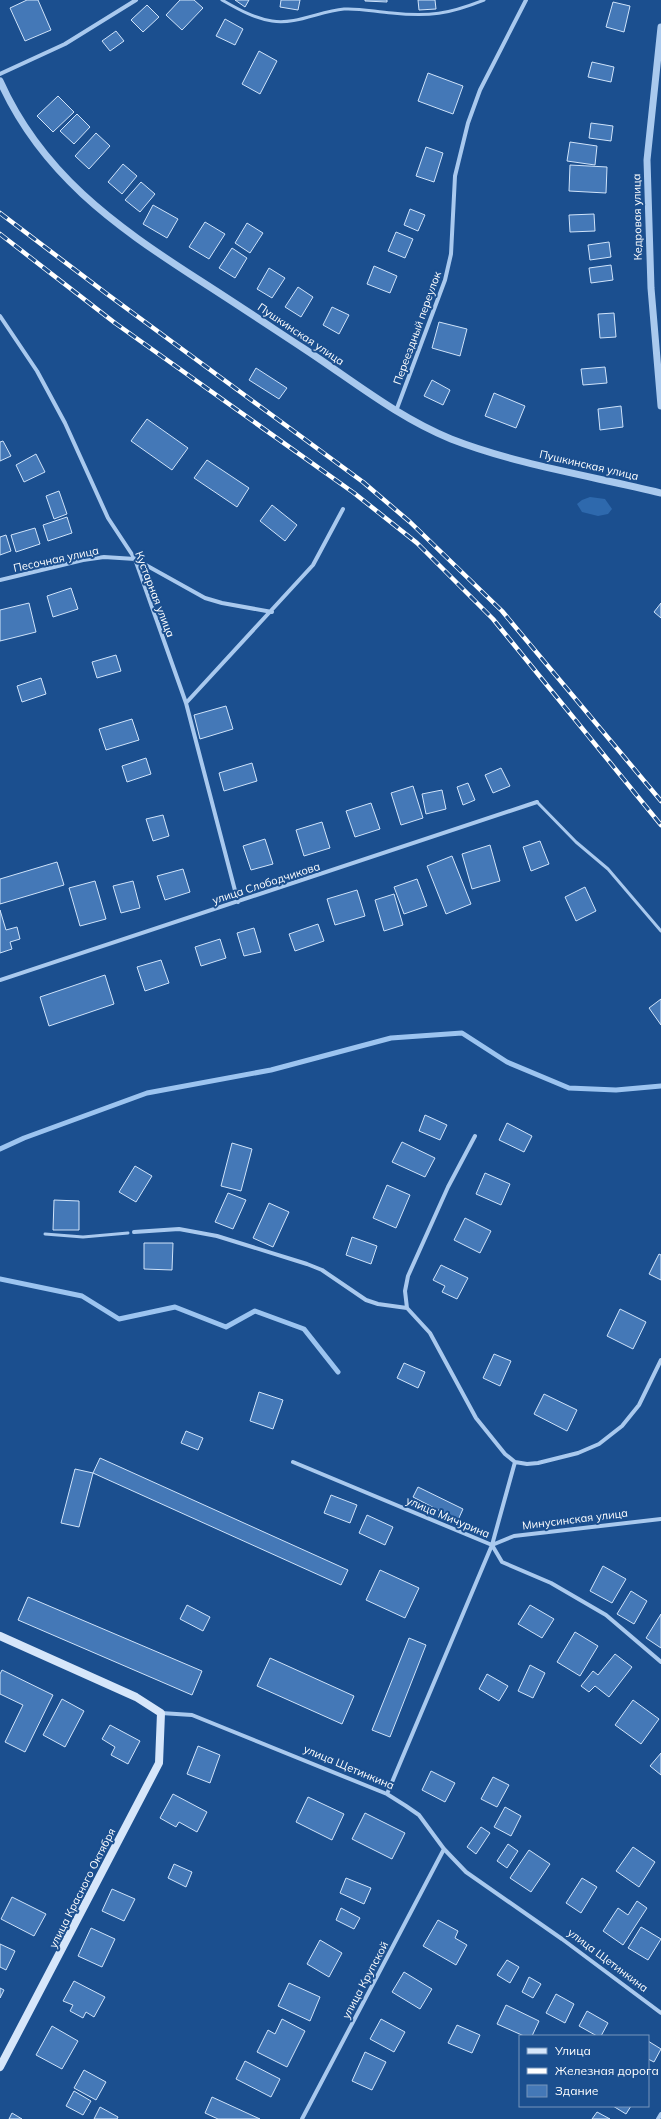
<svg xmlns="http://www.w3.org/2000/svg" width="661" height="2119" viewBox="0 0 661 2119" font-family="Mulish,sans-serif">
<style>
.green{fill:#2e69ad}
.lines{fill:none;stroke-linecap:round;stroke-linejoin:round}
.stream{stroke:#9cc4f0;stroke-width:5}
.building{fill:#4478b7;stroke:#cfe3fa}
.service{stroke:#a9c9ee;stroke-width:3}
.minor{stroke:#a9c9ee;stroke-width:4}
.tertiary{stroke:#a9c9ee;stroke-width:7}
.secondary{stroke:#d6e6fa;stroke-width:8}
.rail-casing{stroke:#fff;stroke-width:4.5}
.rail{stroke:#1b4f8f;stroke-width:3;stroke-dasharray:9;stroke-linecap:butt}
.labels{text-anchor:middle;stroke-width:4;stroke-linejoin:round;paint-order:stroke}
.street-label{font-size:11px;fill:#fff;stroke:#1b4f8f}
</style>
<rect width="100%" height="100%" fill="#1b4f8f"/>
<path class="green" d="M590 497 605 499 612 509 608 514 598 516 582 512 577 504 582 500Z"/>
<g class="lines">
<path class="stream" d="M0 1149 24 1138 147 1093 271 1070 391 1038 462 1033 507 1062 569 1088 616 1090 661 1086
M0 1279 82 1296 119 1319 175 1307 226 1327 255 1311 304 1329 338 1372"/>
</g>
<path class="building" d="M27 0H38L51 30 25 41 10 8Z
M180 0H194L203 8 182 30 166 15Z
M235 0H249L245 7Z
M281 0H300L298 10 280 7Z
M365 0H387V2L365 1Z
M418 0H435L436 9 419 10Z
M613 2 630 6 624 32 606 27Z
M147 5 159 17 143 32 131 20Z
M225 19 243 29 235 45 216 36Z
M116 31 124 41 110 51 102 41Z
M259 51 277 61 260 94 242 84Z
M592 62 614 67 611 82 588 77Z
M428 73 463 86 453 114 418 101Z
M58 96 74 112 53 132 37 116Z
M77 114 90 127 74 144 60 131Z
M591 123 613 126 611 141 589 138Z
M96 133 110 146 89 169 75 156Z
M570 142 597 146 595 165 567 161Z
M426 147 443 153 434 182 416 176Z
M123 164 137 176 122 194 108 182Z
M570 165 607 167 606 193 569 191Z
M141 182 155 194 140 212 125 200Z
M153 205 178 219 167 238 143 224Z
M410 209 425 215 418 231 404 225Z
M594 214 595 231 570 232 569 215Z
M205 222 225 234 209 259 189 247Z
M247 223 263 233 250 253 235 243Z
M396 232 413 239 405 258 388 251Z
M609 242 611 257 590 260 588 245Z
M232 248 247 258 235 278 219 268Z
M611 265 613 280 591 283 589 268Z
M374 266 397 276 390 293 367 284Z
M269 268 285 278 272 298 257 289Z
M298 287 313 297 301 317 285 307Z
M332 307 349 315 339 334 323 325Z
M614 313 616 337 600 338 598 314Z
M439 322 467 329 460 356 432 348Z
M605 367 607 383 583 385 581 369Z
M256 368 287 388 279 399 249 380Z
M432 380 450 390 443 405 424 396Z
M494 393 525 406 516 428 485 416Z
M621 406 623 427 600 430 598 409Z
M147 419 188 448 172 470 131 441Z
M3 441 11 456 0 461V442Z
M36 454 45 472 24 482 16 465Z
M207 460 249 488 237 507 194 478Z
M59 491 67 514 54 519 46 496Z
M272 505 297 525 285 541 260 521Z
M67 517 72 533 48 541 43 525Z
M35 528 40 544 16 552 11 535Z
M6 535 11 551 0 555V537Z
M71 588 78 609 53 617 47 596Z
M29 603 36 632 0 641V610Z
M661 603V618L654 612Z
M116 655 121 671 97 678 92 662Z
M41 678 46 694 22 702 17 686Z
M226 706 233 729 200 739 194 715Z
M132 719 139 740 106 750 99 729Z
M146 758 151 774 127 782 122 766Z
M252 763 257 781 224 791 219 773Z
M501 768 510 786 493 793 485 775Z
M468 783 475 800 463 805 457 787Z
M413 786 423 818 401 825 391 793Z
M442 790 446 809 426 814 422 794Z
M371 803 380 829 355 837 346 811Z
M163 815 169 836 153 841 146 819Z
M322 822 330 848 304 856 296 830Z
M265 839 273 864 251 870 243 846Z
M540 841 549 864 531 871 523 847Z
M490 845 500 881 472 889 462 854Z
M452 856 471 904 446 914 427 866Z
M57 862 64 885 0 904V879Z
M183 869 190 892 165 900 157 876Z
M417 879 427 906 404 914 394 887Z
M95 881 106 919 80 926 69 888Z
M133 881 140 908 121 913 113 886Z
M585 887 596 911 576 921 565 897Z
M357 890 365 916 335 925 327 899Z
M394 894 403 925 384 931 375 900Z
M0 910 6 930 17 927 20 939 10 942 12 949 0 953Z
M318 924 324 941 295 951 289 934Z
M254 928 261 952 244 956 237 933Z
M220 939 226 958 201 966 195 947Z
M161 960 169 983 145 991 137 967Z
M105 975 114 1004 49 1026 40 997Z
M661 999V1025L649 1008Z
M425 1115 447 1125 440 1140 419 1131Z
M507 1123 532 1136 524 1152 499 1140Z
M402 1142 435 1158 425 1177 392 1162Z
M232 1143 252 1149 241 1191 221 1186Z
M135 1166 152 1176 136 1202 119 1192Z
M485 1173 510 1184 501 1205 476 1194Z
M387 1185 410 1195 396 1228 373 1218Z
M228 1193 246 1200 233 1229 215 1222Z
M54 1200 79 1201V1230H53Z
M269 1203 289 1212 273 1247 253 1238Z
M465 1218 491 1231 480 1253 454 1240Z
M352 1237 377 1246 371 1264 346 1255Z
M144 1243H173L172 1270 144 1269Z
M659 1254 661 1255V1280L649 1274Z
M441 1265 468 1278 457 1299 442 1292 445 1286 433 1280Z
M620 1309 646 1322 633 1349 607 1336Z
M494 1354 511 1361 500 1386 483 1378Z
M404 1363 425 1372 418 1388 397 1378Z
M259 1392 283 1400 273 1429 250 1421Z
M544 1394 577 1410 567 1431 534 1414Z
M186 1431 203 1438 198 1450 181 1443Z
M100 1458 348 1570 341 1585 93 1473Z
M75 1469 93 1473 79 1527 61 1523Z
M418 1487 463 1509 458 1520 413 1497Z
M331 1495 357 1505 350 1523 324 1513Z
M367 1515 393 1527 385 1545 359 1533Z
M603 1566 626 1579 612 1603 590 1591Z
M380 1570 419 1588 405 1618 366 1600Z
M631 1591 647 1601 634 1624 617 1614Z
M28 1597 202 1671 192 1695 18 1620Z
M187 1605 210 1617 203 1631 180 1619Z
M530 1605 554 1619 542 1638 518 1624Z
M661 1614V1648L646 1638Z
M575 1632 598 1646 580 1676 557 1662Z
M409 1638 426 1645 390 1737 372 1730Z
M615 1654 632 1667 609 1697 595 1686 589 1692 581 1686 593 1671 598 1675Z
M270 1658 354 1696 342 1724 257 1686Z
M530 1665 545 1673 533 1698 518 1691Z
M2 1670 53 1695 25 1752 5 1742 23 1705 0 1694V1674Z
M487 1674 508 1686 499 1701 479 1689Z
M62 1699 84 1711 65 1747 43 1735Z
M633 1700 659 1719 641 1744 615 1725Z
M110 1725 140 1741 128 1764 111 1755 115 1747 102 1739Z
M198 1746 220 1755 210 1783 187 1774Z
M661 1753V1775L650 1766Z
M431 1771 455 1783 445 1802 422 1790Z
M493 1777 509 1785 497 1807 481 1799Z
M173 1794 207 1812 197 1832 179 1822 176 1827 160 1818Z
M308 1797 344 1814 332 1840 296 1822Z
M505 1807 521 1816 511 1836 494 1827Z
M365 1813 405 1833 392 1859 352 1839Z
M481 1827 490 1833 476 1854 467 1847Z
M508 1844 518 1851 507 1868 497 1861Z
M633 1847 655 1862 639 1887 616 1871Z
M529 1850 550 1864 531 1892 510 1878Z
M174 1864 192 1872 186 1887 168 1878Z
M346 1878 371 1888 364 1904 340 1893Z
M582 1878 597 1887 581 1913 566 1903Z
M112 1889 135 1899 124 1921 102 1911Z
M12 1897 46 1914 34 1936 1 1919Z
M637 1901 647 1908 623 1945 603 1931 618 1908 628 1915Z
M341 1908 360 1918 354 1929 336 1920Z
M438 1920 458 1931 455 1938 467 1945 456 1965 423 1946Z
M641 1927 661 1939 648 1960 628 1948Z
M91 1928 115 1939 102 1967 78 1956Z
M320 1940 342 1953 329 1977 307 1964Z
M0 1944 15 1951 6 1970 0 1967Z
M507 1960 519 1967 510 1983 497 1975Z
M404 1972 432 1989 420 2009 392 1992Z
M529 1977 541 1984 533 1998 522 1992Z
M74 1981 105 1997 94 2017 86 2012 83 2018 70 2011 73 2005 63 2001Z
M289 1983 320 1997 310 2021 278 2006Z
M0 1988 4 1990 0 1998Z
M556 1994 574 2004 565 2023 546 2013Z
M506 2005 539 2021 532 2036H524L497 2024Z
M587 2011 608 2023 601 2036H597L579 2026Z
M282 2019 305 2031 287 2067 257 2052 268 2030 275 2034Z
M381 2019 405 2032 394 2052 370 2039Z
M457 2025 480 2035 472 2053 448 2043Z
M52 2026 78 2041 62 2069 36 2055Z
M648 2041 661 2049 654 2062 648 2059Z
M365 2052 386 2062 372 2090 352 2081Z
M245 2061 280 2079 271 2097 236 2079Z
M84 2070 106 2082 96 2100 74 2088Z
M74 2091 91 2101 83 2115 66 2106Z
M212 2097 260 2119H218L205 2113Z
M613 2106H631L626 2114Z
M100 2107 118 2117 117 2119H94Z
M597 2112 610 2119H592Z
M12 2113 22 2119H9Z"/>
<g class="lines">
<path class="service" d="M222 0C238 9 253 18 272 21 296 25 320 11 344 9 360 8 376 12 392 13 429 17 449 14 484 0
M537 802 576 842 608 869 661 931
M45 1234 83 1237 128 1233"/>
<path class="minor" d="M0 74 65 44 136 0
M0 316 37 371 65 423 108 518 135 559 186 703 238 902
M396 411 445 280 451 254 455 176 468 123 480 90 526 0
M0 580 83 560 104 557 135 559 205 598 222 603 272 612
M186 703 313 565 343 509
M0 980 537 802
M134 1232 179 1229 217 1236 307 1264 322 1270 366 1300 378 1304 407 1308 430 1333 476 1418 505 1454 515 1462 527 1464 538 1463 578 1453 599 1444 622 1426 639 1405 661 1360
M407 1308 405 1291 408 1276 448 1187 475 1136
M293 1462 492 1545 502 1562 551 1583 606 1615 661 1662
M492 1545 514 1536 661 1519
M161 1713 192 1715 387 1794 406 1806 419 1815 444 1849 466 1872 562 1939 661 2013
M387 1794 492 1545 515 1462
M302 2119 444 1849
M658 2119 661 2114"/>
<path class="tertiary" d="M661 27 647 160 651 288 661 406
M0 81C41 173 114 225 196 278 232 301 268 325 303 348 352 380 397 417 451 439 518 465 591 476 661 493"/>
<path class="secondary" d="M0 1636 136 1697 161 1713 159 1763 0 2067"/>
<g class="rail-casing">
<path id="rail" d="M0 213 107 294 363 482 410 522 502 611 661 801
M0 234 115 323 354 493 417 543 493 619 661 825"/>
</g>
<use href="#rail" class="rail"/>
</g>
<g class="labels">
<g class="street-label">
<text transform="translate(637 217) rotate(-91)" y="4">Кедровая улица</text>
<text transform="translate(417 328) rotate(-70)" y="4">Переездный переулок</text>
<text transform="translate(301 334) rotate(34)" y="4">Пушкинская улица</text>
<text transform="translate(589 465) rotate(13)" y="4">Пушкинская улица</text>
<text transform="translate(56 559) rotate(-12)" y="4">Песочная улица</text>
<text transform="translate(155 594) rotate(69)" y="4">Кустарная улица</text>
<text transform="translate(266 883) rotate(-18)" y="4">улица Слободчикова</text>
<text transform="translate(448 1517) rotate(23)" y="4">улица Мичурина</text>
<text transform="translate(575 1519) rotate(-7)" y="4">Минусинская улица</text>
<text transform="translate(349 1767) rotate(23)" y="4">улица Щетинкина</text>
<text transform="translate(82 1888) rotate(-63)" y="4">улица Красного Октября</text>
<text transform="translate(608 1960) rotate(37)" y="4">улица Щетинкина</text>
<text transform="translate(365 1980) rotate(-62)" y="4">улица Крупской</text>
</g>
</g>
<rect x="519" y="2035" width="130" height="72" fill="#1b4f8f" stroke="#7695bc"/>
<rect x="527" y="2048" width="20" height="6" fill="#d6e6fa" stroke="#7695bc"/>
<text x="555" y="2055" font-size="12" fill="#ffffff">Улица</text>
<rect x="527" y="2068" width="20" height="6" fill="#ffffff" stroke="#7695bc"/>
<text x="555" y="2075" font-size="12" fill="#ffffff">Железная дорога</text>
<rect x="527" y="2085" width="20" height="12" fill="#4478b7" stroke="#7695bc"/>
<text x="555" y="2095" font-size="12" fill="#ffffff">Здание</text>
</svg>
